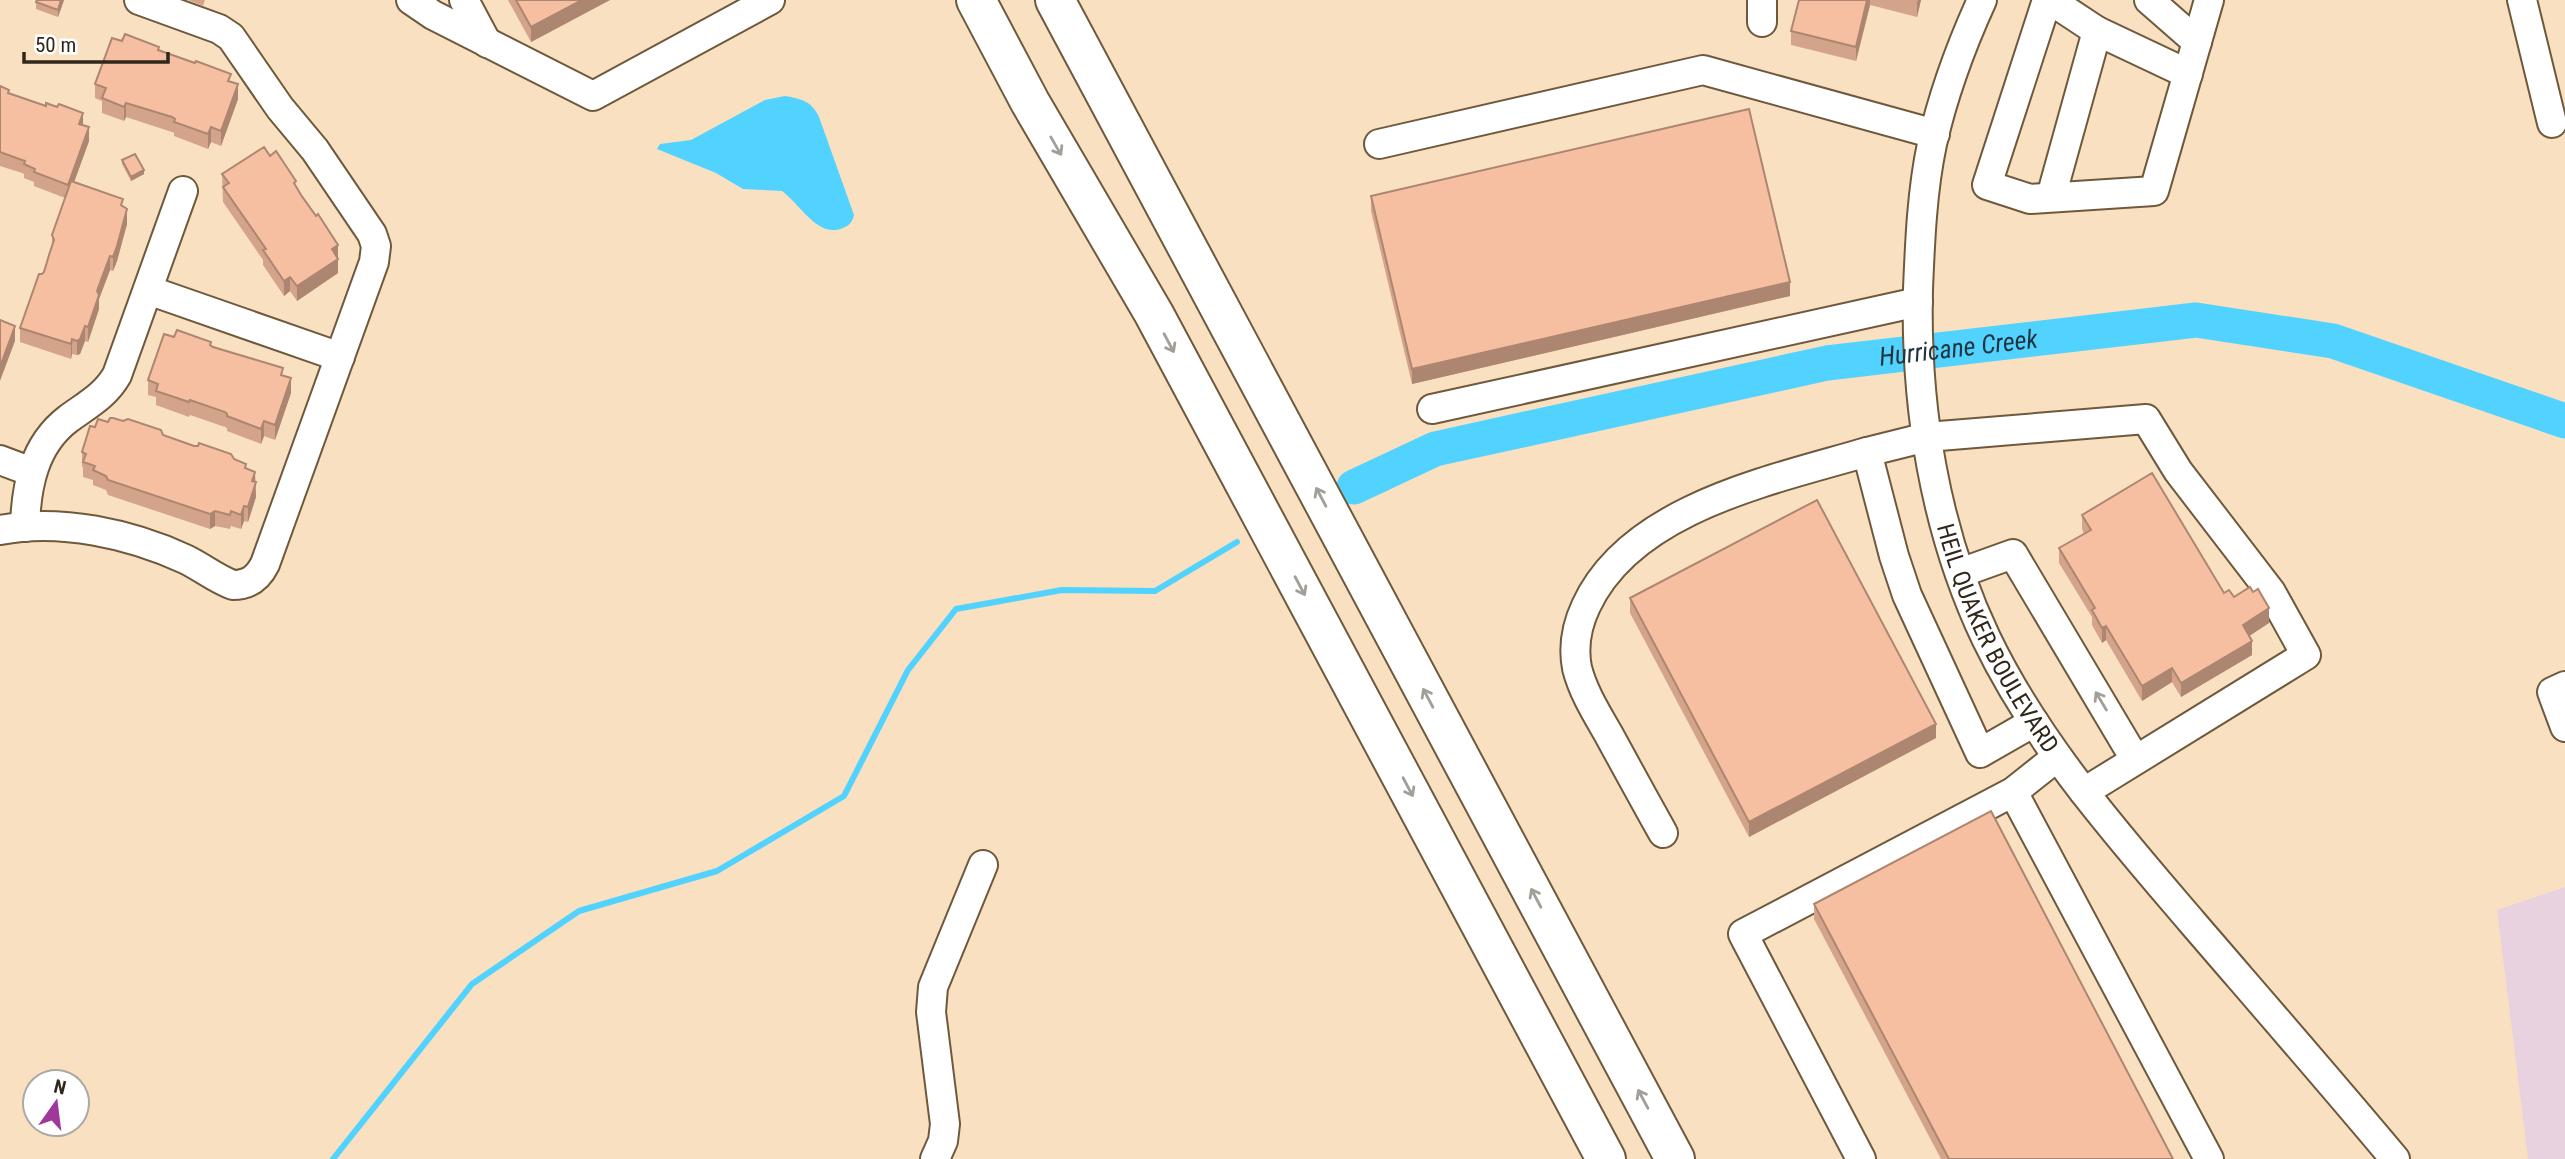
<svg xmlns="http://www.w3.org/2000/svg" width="2565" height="1159" viewBox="0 0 2565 1159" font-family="'Roboto Condensed',sans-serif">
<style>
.industrial{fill:#e9d2df}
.water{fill:#52d2ff}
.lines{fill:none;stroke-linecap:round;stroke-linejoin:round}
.stream{stroke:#52d2ff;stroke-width:6}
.river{stroke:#52d2ff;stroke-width:35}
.minor-casing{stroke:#6e593d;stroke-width:32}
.highway-casing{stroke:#6e593d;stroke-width:42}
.minor{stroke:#fff;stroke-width:28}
.highway{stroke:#fff;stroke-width:38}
.wall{fill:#d4a48a}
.shaded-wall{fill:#ad8671}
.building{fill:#f7bfa1;stroke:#ad8671;stroke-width:2}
.oneway{stroke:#a29e98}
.labels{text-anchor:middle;stroke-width:5;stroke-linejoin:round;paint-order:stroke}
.street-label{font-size:24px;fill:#30271b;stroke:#fff}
.water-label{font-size:26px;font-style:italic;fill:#1f343d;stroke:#fff}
</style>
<rect width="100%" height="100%" fill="#f8e0c0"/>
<path class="industrial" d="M2565 887V1159H2528L2497 910Z"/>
<path class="water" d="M785 96C801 99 812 101 819 117L854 215C852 222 850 225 843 228 818 239 800 204 782 191L743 189 716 173 657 149 660 144 691 140 765 100Z"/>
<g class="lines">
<path class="stream" d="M333 1159 472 984 579 911 717 871 844 796 908 670 956 609 1062 590 1155 591 1237 542"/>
<path class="river" id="s1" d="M1354 487 1435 449 1827 363 2196 320 2333 341 2565 421"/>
<g class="minor-casing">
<g id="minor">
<path d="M411 0 433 15 593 96 770 0"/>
<path d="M464 0 487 43"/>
<path id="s2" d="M1982 0C1961 46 1943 95 1932 144 1922 191 1920 241 1918 289 1915 407 1935 531 1986 638 2037 744 2116 833 2192 922 2260 1001 2328 1079 2395 1159"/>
<path d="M2047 0 1987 185 2030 199 2154 191 2209 0"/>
<path d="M2050 0 2097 31"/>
<path d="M2149 0 2197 42"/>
<path d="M2522 0 2552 123"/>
<path d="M1762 22V0"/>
<path d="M1379 144 1703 70 1935 134"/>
<path d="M2051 197 2097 31 2188 74"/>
<path d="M148 290 340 357"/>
<path d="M1432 409 1918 302"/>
<path d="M0 460 32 472"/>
<path d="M25 527C26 486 34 445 68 419 87 405 105 396 117 375L183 191"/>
<path d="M0 530C60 518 131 534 185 559 202 567 216 579 233 585 249 585 258 578 265 564L374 262 376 246 372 234 315 150 280 108 231 37 219 29 139 0"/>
<path d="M1960 573 2013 554 2135 759"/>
<path d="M2565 686 2552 692 2565 727"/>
<path d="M2034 722 1980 753 1907 595 1894 556 1867 452 1927 437 2146 419 2178 471 2271 592 2306 655 2084 792"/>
<path d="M2013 792 2209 1159"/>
<path d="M1663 833C1645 801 1627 768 1609 735 1597 714 1583 692 1577 668 1573 647 1577 625 1586 606 1631 508 1772 480 1867 452"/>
<path d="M935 1159 943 1141 945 1124 931 1012 933 987 983 865"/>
<path d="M1861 1159 1743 934 2013 792 2057 757"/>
</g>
</g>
<g class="highway-casing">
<path id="highway" d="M976 0 1030 102 1154 314 1606 1159
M1055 0 1675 1159"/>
</g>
<use href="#minor" class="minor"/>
<use href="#highway" class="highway"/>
</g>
<path class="wall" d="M64 0 58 17 36 9V2Z
M188 0H205L203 6Z
M508 0H610L531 42Z
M1799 0H1921L1917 17 1870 5 1856 61 1791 45V31Z
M122 41 159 50 231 82 238 99 221 146 211 142 208 149 174 136V133L172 132 126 117 124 121 102 113V101L95 98V84Z
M0 86 9 93 83 125 89 141 74 182 123 206 127 224 117 261 113 271 110 270 99 299V309L88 342 85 341 80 354 77 355 72 354 71 359 20 342V328L44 272 52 248V235L65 198 34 186V182L24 178V174L22 173 0 166Z
M270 156 296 187 338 245V273L297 301 290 291 284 296 263 265V260L223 202 222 174Z
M122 160 144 174 131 181 122 164Z
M1371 196 1790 296 1412 384 1371 211Z
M174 337 211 345 283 376 291 393 275 440 264 436 261 444 227 431V428L225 427 190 415 189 417 156 405V397L148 395V380Z
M108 422 163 435 234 459 246 469 255 482 256 497 248 522 244 521 241 529 231 526 230 529 215 526 210 529 108 495 106 490 93 485V480L83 477V467H82V452L95 427Z
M2082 515 2224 593 2234 597 2269 623 2249 636 2252 655 2181 697 2172 682 2142 701 2106 640 2102 643 2092 625V617L2059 563V548L2084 534 2082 529Z
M1630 598 1936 738 1749 837 1630 613Z
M1814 904 2173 1159H1941L1814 919Z"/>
<path class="shaded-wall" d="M61 0H64L58 17V10Z
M582 0H610L531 42V27Z
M1867 0H1870V5L1856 61V47Z
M1918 0H1921L1917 17V2Z
M238 84V99L221 146V131Z
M126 103V117L124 121V107Z
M83 113V127L79 124Z
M89 127V141L68 199V185Z
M211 127V142L208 149V134Z
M144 170V174L131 181V177Z
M127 209V224L117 261 113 271V257Z
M338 245V273L297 301V286L332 249Z
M110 256V270L99 299V309L88 342V327L97 291Z
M290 277V291L284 296V281Z
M1790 282V296L1412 384V369Z
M15 326V341L0 381V367Z
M85 326V341L80 354 77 355V341Z
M72 339V354L71 359V344Z
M291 378V393L275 440V425Z
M264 421V436L261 444V429Z
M255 472 256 497 248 522V507L252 481Z
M244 506V521L241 529V515Z
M215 511V526L210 529V514Z
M2269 608V623L2243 640V625Z
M2106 626V640L2102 643V628Z
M2252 641V655L2181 697V683Z
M2172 668V682L2142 701V686Z
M1936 724V738L1749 837V822Z"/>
<path class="building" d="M37 0H61L58 10 36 2Z
M516 0H582L531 27Z
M1799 0H1867L1856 47 1791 31Z
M125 34 159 47 158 50 161 51 192 62 195 63 196 61 231 74 228 81 238 84 221 131 211 127 208 134 174 122 175 119 172 117 126 103 124 107 102 98 106 88 95 84 112 38 122 41Z
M0 86 9 90 8 93 11 94 43 105 46 106V103L57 107 59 104 83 113 79 124 89 127 68 185 34 172 35 169 24 164 25 161 22 160 0 152Z
M1749 109 1790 282 1412 369 1371 196Z
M264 147 270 156 276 151 296 181 294 183 301 195 316 216 318 214 338 245 332 249 338 259 297 286 290 277 284 281 263 250 266 249 223 187 229 183 222 174Z
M135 154 144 170 131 177 122 160Z
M71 181 123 199 121 205 127 209 117 246 113 257 110 256 97 291 99 295 88 327 85 326 80 339 77 341 72 339 71 344 20 328 39 274H42L44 272 49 255 54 240 52 235Z
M0 320 15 326 0 367Z
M177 330 211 342 210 345 213 347 283 368 281 375 291 378 275 425 264 421 261 429 227 416V414L225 412 190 400 189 402 156 391 158 384 148 380 164 334 174 337Z
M110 418H113L123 421 128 419 161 430 163 435 194 446H198L199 443 231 454 234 459 246 464 245 468 255 472 252 481 256 482 248 507 244 506 241 515 231 511 230 515 215 511 210 514 108 480 106 476 93 470 95 466 83 462 86 454 82 452 90 426 95 427 98 419 108 422Z
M2152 473 2224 593 2229 590 2234 597 2250 587 2253 592 2258 589 2269 608 2243 625 2252 641 2181 683 2172 668 2142 686 2106 626 2102 628 2092 610 2095 608 2059 548 2091 530 2082 515Z
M1817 500 1936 724 1749 822 1630 598Z
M1991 811 2173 1159H1949L1814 904Z"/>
<defs><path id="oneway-shaft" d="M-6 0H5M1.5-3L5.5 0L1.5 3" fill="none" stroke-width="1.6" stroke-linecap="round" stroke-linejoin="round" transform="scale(1.75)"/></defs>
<g class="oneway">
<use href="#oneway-shaft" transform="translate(1056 146) rotate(60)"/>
<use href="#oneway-shaft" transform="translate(1169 343) rotate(62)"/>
<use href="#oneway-shaft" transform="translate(1321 497) rotate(-118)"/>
<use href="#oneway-shaft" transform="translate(1300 586) rotate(62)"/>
<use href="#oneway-shaft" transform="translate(1428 698) rotate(-118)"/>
<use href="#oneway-shaft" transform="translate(2101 701) rotate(-121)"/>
<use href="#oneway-shaft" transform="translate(1408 787) rotate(62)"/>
<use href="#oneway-shaft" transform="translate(1536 898) rotate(-118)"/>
<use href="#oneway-shaft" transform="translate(1643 1099) rotate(-118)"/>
</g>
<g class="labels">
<g class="street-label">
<text dy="8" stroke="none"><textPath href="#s2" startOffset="662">HEIL QUAKER BOULEVARD</textPath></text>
</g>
<g class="water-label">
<text dy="9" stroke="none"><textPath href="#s1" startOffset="623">Hurricane Creek</textPath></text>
</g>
</g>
<g transform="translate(56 1103) rotate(14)"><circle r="33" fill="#ffffff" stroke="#aca9a4" stroke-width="2"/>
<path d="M0-5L12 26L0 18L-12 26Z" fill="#9f389b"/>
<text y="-10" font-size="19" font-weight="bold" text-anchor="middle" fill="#30271b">N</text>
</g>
<path d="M24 52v10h144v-10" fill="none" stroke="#30271b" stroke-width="3.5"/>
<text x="35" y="52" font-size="21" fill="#30271b" stroke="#ffffff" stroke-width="5" paint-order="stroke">50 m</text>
</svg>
